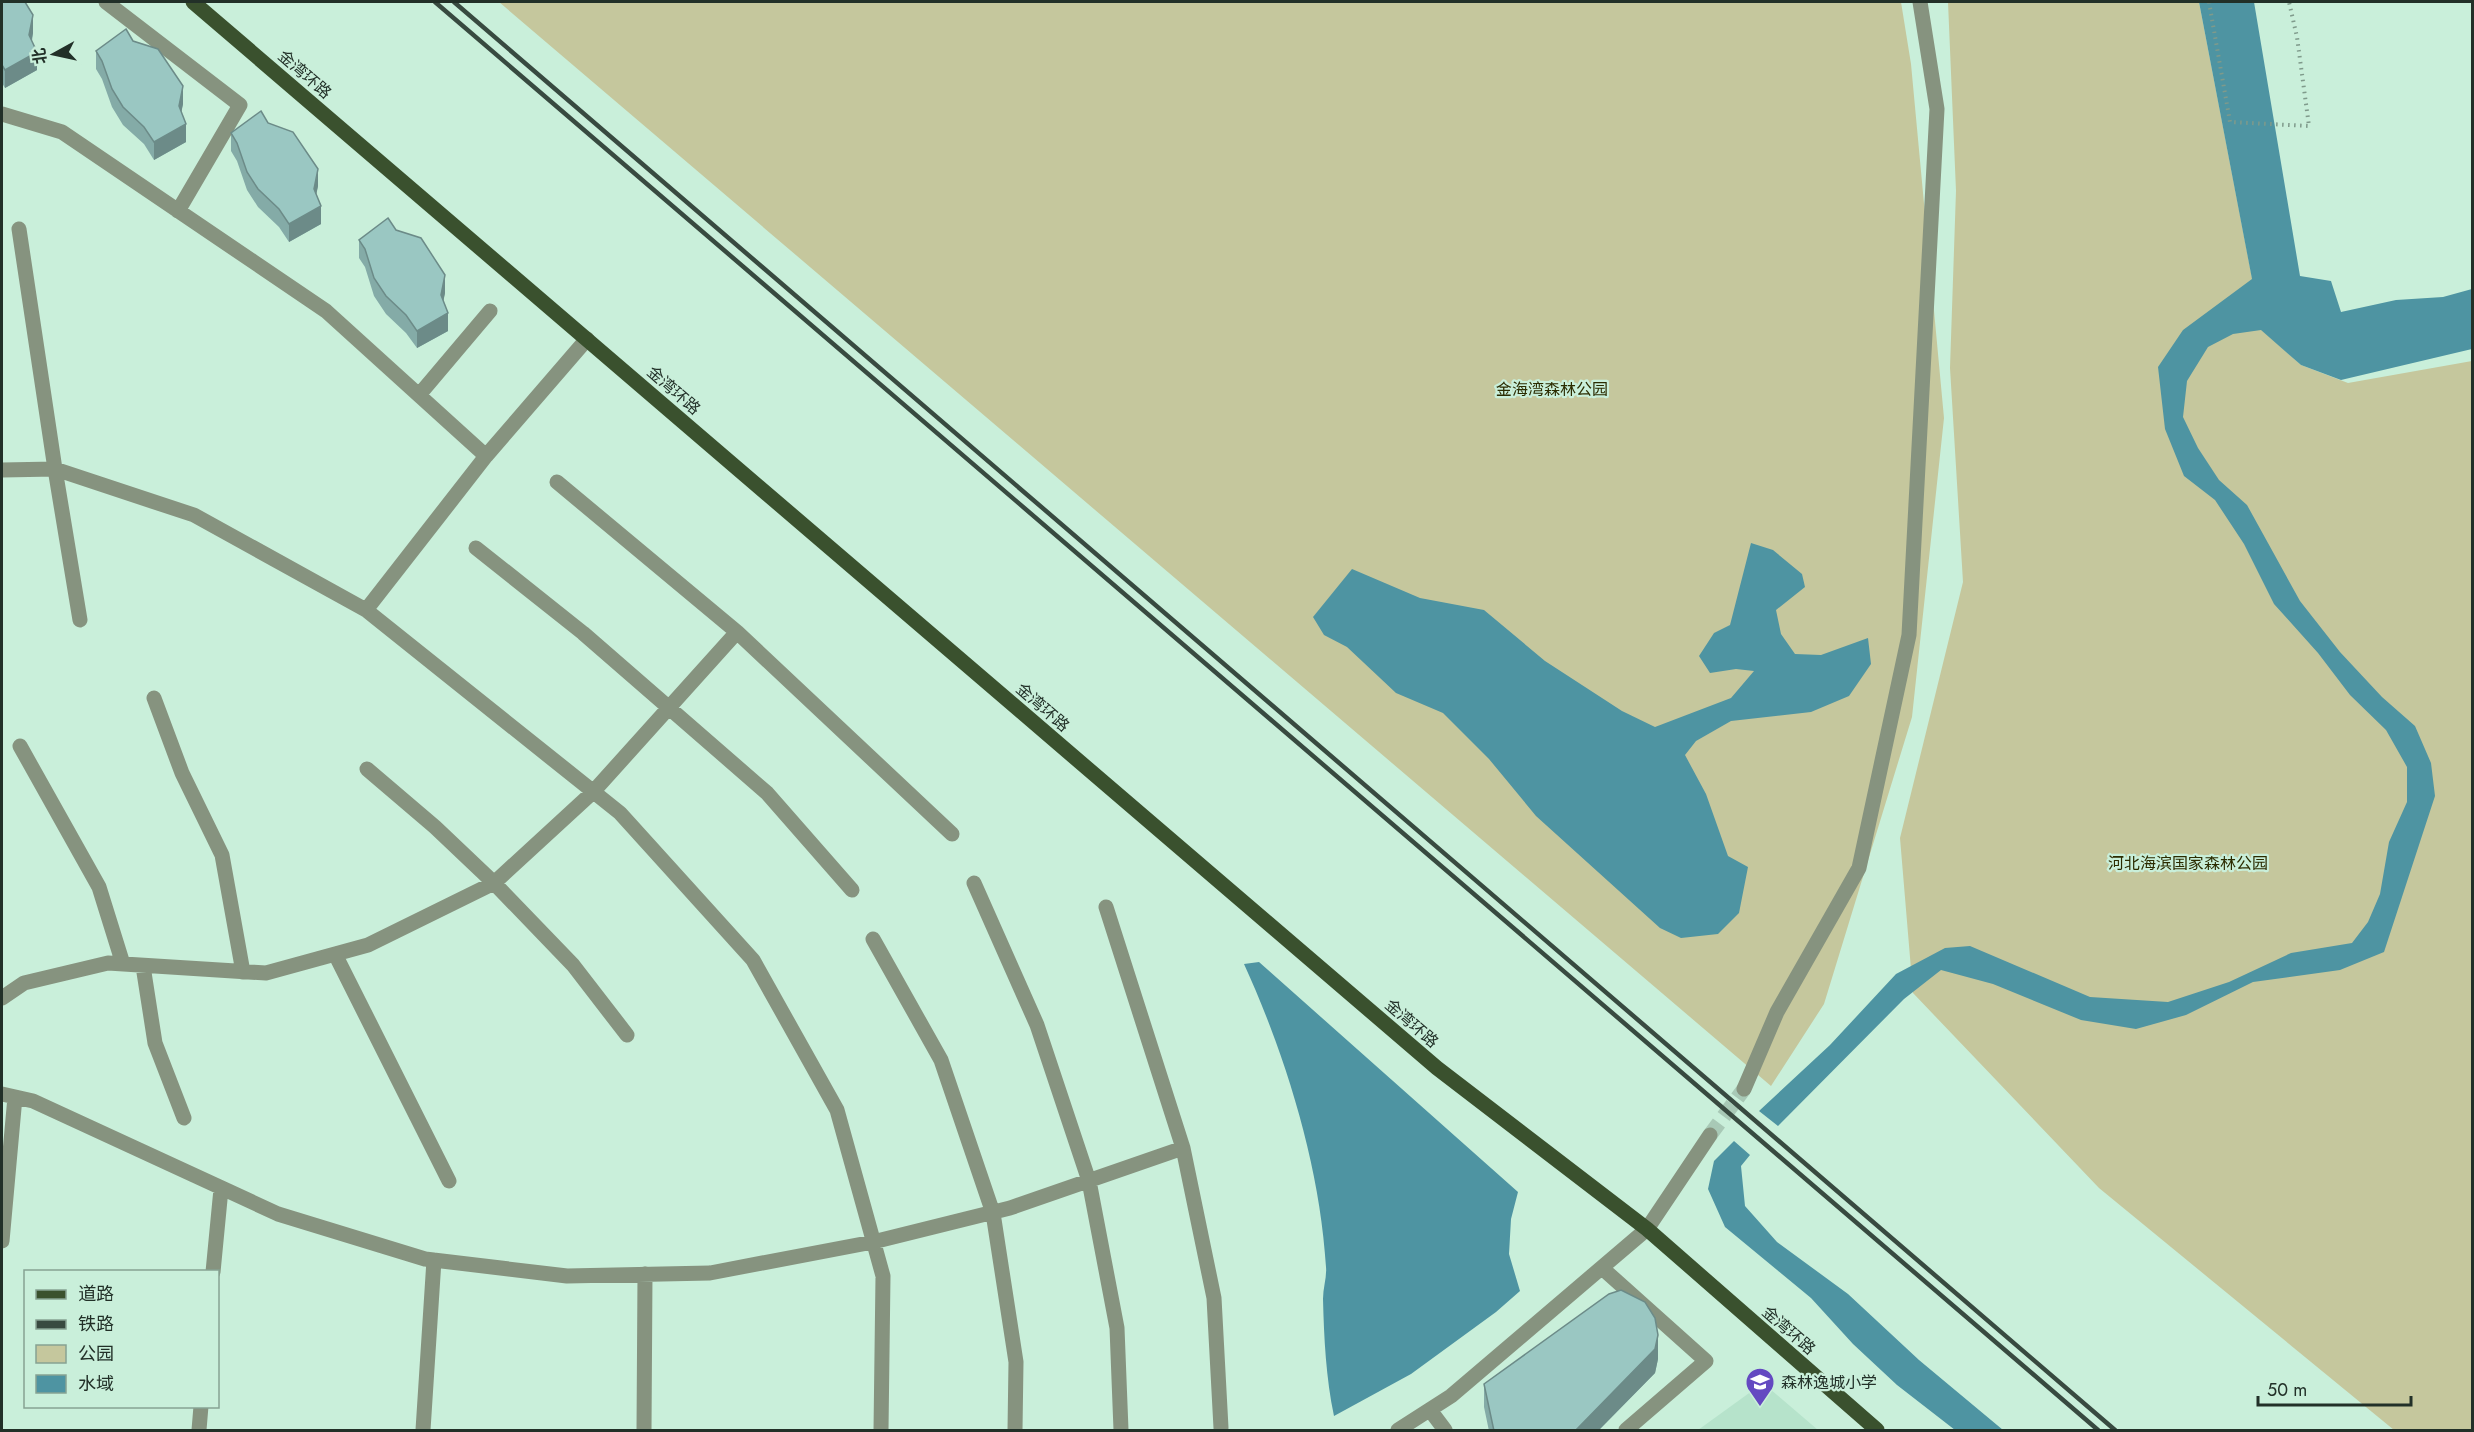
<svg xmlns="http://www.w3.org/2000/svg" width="2474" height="1432" viewBox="0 0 2474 1432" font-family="Jost,'Noto Sans SC',sans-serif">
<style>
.built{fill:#b6e3cb}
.green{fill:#c5c79d}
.water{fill:#4e94a2}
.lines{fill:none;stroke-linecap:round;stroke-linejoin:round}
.minor-tunnel{stroke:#a8c9b6;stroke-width:15;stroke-dasharray:15 8;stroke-linecap:butt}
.path{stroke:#7f9a8b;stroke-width:4;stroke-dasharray:1.5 4.5;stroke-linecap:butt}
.minor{stroke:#86937f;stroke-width:15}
.major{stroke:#3a512e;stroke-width:15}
.rail{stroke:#384a40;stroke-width:4.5}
.wall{fill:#84aba7}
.shaded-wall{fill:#6c8b88}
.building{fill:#9ac7c2;stroke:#6c8b88;stroke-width:1.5}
.labels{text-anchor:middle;stroke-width:4.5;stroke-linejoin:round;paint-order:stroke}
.street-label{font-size:16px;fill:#223028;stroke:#c9efda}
.park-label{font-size:16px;fill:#2b2b00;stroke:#c9efda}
.poi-label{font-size:16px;fill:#223028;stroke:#c9efda;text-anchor:start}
</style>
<rect width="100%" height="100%" fill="#c9efda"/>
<path class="built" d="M1763 1383 1818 1430H1698Z"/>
<path class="green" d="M499 2H1901L1911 64 1944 418 1912 717 1824 1004 1771 1086Z
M1948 2H2199L2262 330 2301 365 2348 383 2472 361V1430H2394L2099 1188 1913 993 1900 838 1963 582 1950 368 1956 191Z"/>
<path class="water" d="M2199 2H2254L2300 276 2331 281 2341 312 2396 300 2443 297 2472 289V349L2341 380 2301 365 2261 330 2233 334 2208 347 2187 381 2183 417 2198 448 2219 480 2247 505 2300 601 2340 652 2382 697 2415 726 2431 763 2435 796 2384 952 2340 970 2253 982 2186 1015 2136 1029 2081 1020 1993 984 1941 970 1904 999 1778 1126 1759 1111 1830 1045 1896 974 1945 948 1970 946 2090 997 2168 1002 2229 982 2291 953 2352 943 2368 922 2380 894 2389 842 2407 802V767L2386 730 2350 695 2318 653 2274 604 2244 544 2215 500 2184 476 2165 429 2158 367 2183 330 2252 279Z
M1751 543 1773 550 1802 574 1805 587 1776 610 1781 634 1795 654 1821 655 1868 638 1871 664 1849 696 1811 712 1731 721 1696 741 1685 755 1706 794 1728 856 1748 867 1739 913 1718 934 1681 938 1660 928 1536 816 1489 759 1443 713 1396 693 1347 647 1324 635 1313 617 1352 569 1420 598 1484 610 1545 661 1622 711 1655 727 1731 698 1754 671 1736 669 1710 673 1699 656 1714 633 1730 625Z
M1259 962 1518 1192 1511 1219 1509 1254 1520 1291 1496 1312 1411 1374 1334 1416C1326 1378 1324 1338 1323 1299 1323 1288 1327 1277 1326 1267 1320 1166 1286 1056 1244 964Z
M1734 1141 1750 1155 1741 1166 1745 1206 1777 1242 1848 1294 1919 1360 2003 1430H1955L1897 1385 1853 1344 1811 1298 1725 1227 1708 1189 1714 1161Z"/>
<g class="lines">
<path class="minor-tunnel" d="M1710 1135 1744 1089"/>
<path class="path" d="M2209 2 2230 122 2309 126 2297 37 2289 2"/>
<path class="minor" d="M106 2 240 105 178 211
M2 114 62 132 326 311 486 456
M19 229 55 469 80 620
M419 395 490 311
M2 470 55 469 194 515 366 610 620 813 753 960 837 1110 883 1276 881 1430
M557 482 737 632 952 834
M476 548 583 633 767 793 852 890
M366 610 486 456 587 339
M154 698 182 773 222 855 243 972
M20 746 99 887 123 964
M367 769 435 827 494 883 573 965 627 1035
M974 883 1037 1025 1089 1181 1117 1328 1121 1430
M1106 907 1183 1148 1214 1298 1221 1428
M873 939 941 1060 993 1213 1016 1362 1015 1430
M335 954 449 1181
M143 966 155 1043 184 1118
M2 998 24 983 108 963 266 973 368 945 494 883 593 792 737 632
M1744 1089 1777 1012 1859 868 1909 635 1937 109 1920 2
M2 1094 33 1101 278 1214 425 1259 567 1276 710 1273 873 1242 1010 1208 1183 1148
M2 1241 15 1097
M1602 1268 1706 1361 1626 1430
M213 1272 221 1189
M1430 1410 1445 1430
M199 1430 201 1406
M423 1430 434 1260
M644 1430 645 1274
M1398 1430 1451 1396 1647 1229 1710 1135"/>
<path class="major" d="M193 2 1437 1068 1647 1229 1877 1430"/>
<path class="rail" d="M435 2 2098 1430
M454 2 2115 1430"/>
</g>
<path class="wall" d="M2 2 33 33 32 41 37 70 5 88 2 83Z
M133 41 183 104 181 112 186 142 154 160 144 144 123 125 112 107 102 79 96 69V51Z
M268 123 318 186 316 194 321 224 289 242 279 227 258 207 247 190 237 161 231 151V133Z
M396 230 445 293 443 301 448 331 417 348 406 333 386 314 374 296 365 267 359 258V240Z
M1658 1359 1655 1373 1598 1431H1489L1484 1407V1384Z"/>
<path class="shaded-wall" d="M33 15V33L29 52V35Z
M37 52V70L5 88V70Z
M183 86V104L179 124V106Z
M186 124V142L154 160V142Z
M318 169V186L314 206V189Z
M321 206V224L289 242V224Z
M445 275V293L441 313V295Z
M448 313V331L417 348V331Z
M1658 1335V1359L1655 1373 1598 1431H1575Z"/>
<path class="building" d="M2 2H25L33 15 29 35 37 52 5 70 2 65Z
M126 29 133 41 158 49 183 86 179 106 186 124 154 142 144 127 123 107 112 89 102 61 96 51Z
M261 111 268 123 293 132 318 169 314 189 321 206 289 224 279 209 258 189 247 172 237 143 231 133Z
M388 218 396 230 421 238 445 275 441 295 448 313 417 331 406 315 386 296 374 278 365 249 359 240Z
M1621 1290 1645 1302 1655 1318 1658 1335 1655 1349 1575 1431H1494L1484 1384 1609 1294Z"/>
<defs>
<g id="school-pin" transform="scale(1.5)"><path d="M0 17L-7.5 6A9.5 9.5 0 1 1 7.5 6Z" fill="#6449c1" stroke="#c9efda"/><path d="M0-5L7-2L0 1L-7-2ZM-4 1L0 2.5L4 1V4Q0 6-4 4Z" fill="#fff"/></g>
</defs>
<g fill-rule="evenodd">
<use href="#school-pin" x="1760" y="1382"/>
</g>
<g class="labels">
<g class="street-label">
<text transform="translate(305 74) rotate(41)" y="6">金湾环路</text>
<text transform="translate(674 390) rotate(41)" y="6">金湾环路</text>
<text transform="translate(1043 707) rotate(41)" y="6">金湾环路</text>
<text transform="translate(1412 1023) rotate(41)" y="6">金湾环路</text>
<text transform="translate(1789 1330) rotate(41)" y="6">金湾环路</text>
</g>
<g class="park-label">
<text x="1552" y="395">金海湾森林公园</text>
<text x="2188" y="869">河北海滨国家森林公园</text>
</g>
<g class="poi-label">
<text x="1781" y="1388">森林逸城小学</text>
</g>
</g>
<rect width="2474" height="1432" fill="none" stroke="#223028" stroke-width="6"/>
<rect x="24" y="1270" width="195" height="138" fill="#c9efda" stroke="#86a393" stroke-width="1.5"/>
<rect x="36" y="1290" width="30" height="9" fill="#3a512e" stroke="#86a393" stroke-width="1.5"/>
<text x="78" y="1300" font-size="18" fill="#223028">道路</text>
<rect x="36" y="1320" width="30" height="9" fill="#384a40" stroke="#86a393" stroke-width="1.5"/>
<text x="78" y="1330" font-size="18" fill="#223028">铁路</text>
<rect x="36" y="1345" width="30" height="18" fill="#c5c79d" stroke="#86a393" stroke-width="1.5"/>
<text x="78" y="1360" font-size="18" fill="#223028">公园</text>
<rect x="36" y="1375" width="30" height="18" fill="#4e94a2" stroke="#86a393" stroke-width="1.5"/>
<text x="78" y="1390" font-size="18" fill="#223028">水域</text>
<g transform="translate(54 54) rotate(262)" stroke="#c9efda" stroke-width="4.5" paint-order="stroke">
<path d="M0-4.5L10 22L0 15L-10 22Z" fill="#223028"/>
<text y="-9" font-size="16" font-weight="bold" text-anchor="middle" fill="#223028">北</text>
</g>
<path d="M2258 1396v9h153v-9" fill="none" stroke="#223028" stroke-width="3"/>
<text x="2267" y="1396" font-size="18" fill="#223028" stroke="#c9efda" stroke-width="4.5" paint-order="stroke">50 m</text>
</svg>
